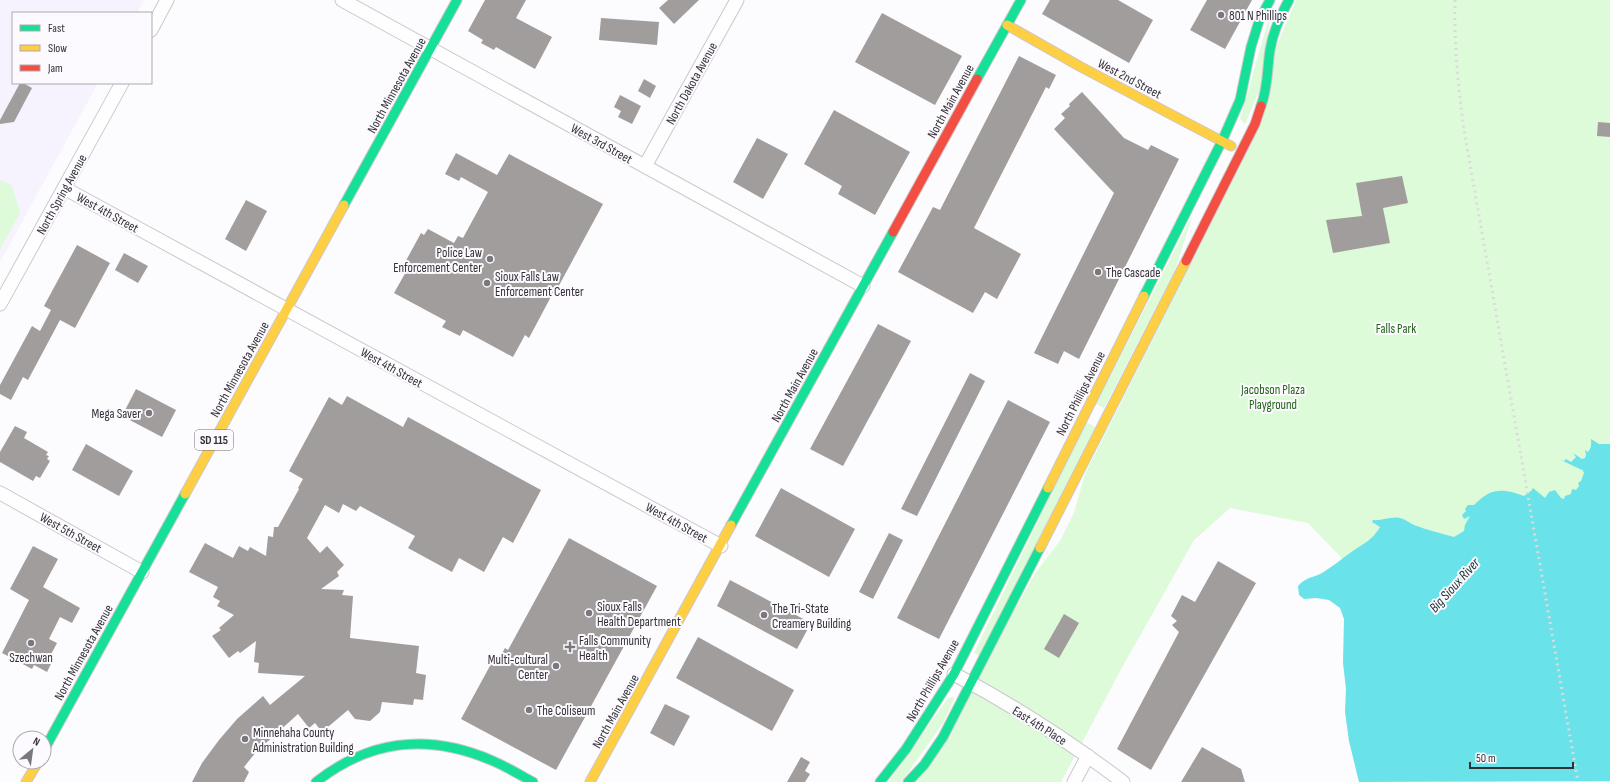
<svg xmlns="http://www.w3.org/2000/svg" width="1610" height="782" font-family="'Sofia Sans Condensed',sans-serif">
<rect width="100%" height="100%" fill="#fcfbfd"/>
<path fill="#f7f3fe" d="M0,0H144L137,13H13V83H98L0,262Z"/>
<g fill="#ddfad9">
<path d="M1296,0H1610V782H1438L1358,575L1308,523L1230,508L1194,540L1120,671L1061,782H917L1036,572L1060,541L1074,513L1085,474L1251,144L1277,45Z"/>
<path d="M1271,11L1260,89L1245,124L1240,119Z"/>
<path d="M1,180L12,186L20,213L0,249V182Z"/>
<path d="M1193,214L1175,270L1104,408L1096,404Z"/>
<path d="M1086,422L1095,427L979,656L974,653Z"/>
<path d="M953,697L954,699L943,723L901,782H888L948,698Z"/>
</g>
<path fill="#6ae2e9" d="M1591,439L1599,444H1610V781L1359,782L1349,741L1345,712L1346,689L1343,663L1344,619L1340,608L1329,600L1316,598L1304,599L1299,595L1298,586C1306,577 1312,578 1322,573C1332,567 1340,560 1350,553C1362,544 1371,542 1380,527L1372,522L1373,520C1382,521 1391,516 1400,518C1405,519 1410,523 1414,525C1427,530 1441,533 1454,537L1464,531L1465,525L1470,516L1464,519L1462,515L1466,511L1465,509L1468,505H1474C1491,488 1501,488 1524,496L1531,491L1533,488L1545,498L1549,492L1555,490L1561,498L1564,499L1565,496L1571,494L1572,489L1576,490L1579,486L1578,483L1581,481L1584,473L1582,469V470L1559,459L1564,461L1566,459L1571,462L1576,457L1573,453L1582,459L1585,458L1586,455L1585,450L1588,452C1592,447 1591,444 1591,439Z"/>
<g fill="#a19d9d">
<path d="M485,0H526L516,18L552,37L535,69L496,47L494,50L481,43L483,40L468,31Z"/>
<path d="M668,0H699L674,24L659,8Z"/>
<path d="M1050,0H1118L1153,20L1129,63L1042,14Z"/>
<path d="M1207,0H1252L1225,49L1190,30Z"/>
<path d="M882,13L962,56L935,105L855,62Z"/>
<path d="M601,18L659,22L657,45L599,40Z"/>
<path d="M1019,56L1056,75L1049,89L1046,87L974,228L1021,254L997,299L985,292L973,313L898,272L933,207L940,210Z"/>
<path d="M644,79L656,86L650,98L638,91Z"/>
<path d="M20,83H23L32,88L14,122L0,124V120Z"/>
<path d="M1082,92L1124,138L1148,150L1151,145L1179,159L1079,359L1064,351L1058,364L1034,353L1114,193L1054,129L1065,118L1061,114L1070,106L1069,104Z"/>
<path d="M620,95L641,106L632,124L618,117L621,111L614,107Z"/>
<path d="M834,110L910,152L875,215L838,194L842,186L804,164Z"/>
<path d="M1598,122L1610,123V137L1597,136Z"/>
<path d="M757,138L788,154L763,199L733,182Z"/>
<path d="M456,153L497,175L509,154L603,204L556,291H554L529,338L525,335L513,357L463,330L460,336L442,327L446,321L394,293L407,270L402,268L421,233L424,235L428,229L454,243L458,236L463,238L488,192L461,177L459,181L445,174Z"/>
<path d="M1402,176L1408,203L1383,208L1390,243L1333,253L1326,220L1362,216L1356,183Z"/>
<path d="M246,200L267,211L246,251L225,239Z"/>
<path d="M77,245L110,263L75,328L60,320L28,380L23,377L11,400L0,394V385L32,326L40,331L51,310L44,306Z"/>
<path d="M124,253L148,266L138,283L115,270Z"/>
<path d="M878,324L911,341L843,466L810,449Z"/>
<path d="M970,373L985,381L917,516L901,509Z"/>
<path d="M136,389L176,410L162,437L122,416Z"/>
<path d="M347,396L403,427L408,417L541,490L513,543L503,537L484,572L459,558L452,572L408,548L415,536L360,506L356,511L343,504L339,513L325,505L307,538L320,553L327,546L344,565L337,572L339,576L321,589L344,590L342,595L353,596L350,638L419,646L416,673L426,675L423,700L414,699L413,705L382,702L380,712L370,721L355,719L348,710L322,732L315,723L309,728L298,714L256,752L244,767L249,772L244,782H192L202,763L219,740L237,719L263,696L270,705L305,676L258,673L259,663L254,662L256,641L240,653L238,651L229,658L212,636L221,630L219,628L234,615L217,606L220,601L213,597L218,587L189,572L205,543L233,558L239,546L248,551L250,547L266,556L268,536L273,537L274,527H278L299,489L298,488L303,479L289,471L329,397L342,405Z"/>
<path d="M1008,400L1050,422L939,639L897,618Z"/>
<path d="M15,426L27,432L24,438L48,452L46,455L49,456L47,459L50,461L40,478L36,476L33,481L0,462V452Z"/>
<path d="M86,444L133,471L119,496L72,470Z"/>
<path d="M781,488L855,529L829,577L755,536Z"/>
<path d="M889,533L903,540L873,599L859,592Z"/>
<path d="M569,538L657,586L556,770L461,719L491,664L495,666L505,648L508,650Z"/>
<path d="M33,546L58,559L43,587L80,608L72,623L60,617L49,639L57,643L49,658L53,660L47,672L34,665L32,669L2,653L29,600L10,589Z"/>
<path d="M1218,561L1256,583L1151,770L1117,749L1179,632L1172,625L1177,621L1171,616L1182,595L1195,602Z"/>
<path d="M730,580L811,623L797,649L717,606Z"/>
<path d="M1064,614L1079,623L1059,658L1044,649Z"/>
<path d="M698,637L794,690L772,731L676,678Z"/>
<path d="M665,704L690,716L674,746L650,733Z"/>
<path d="M1202,747L1241,769L1245,782H1181Z"/>
<path d="M801,757L810,762L805,771L810,774L805,782H787Z"/>
</g>
<g fill="none" stroke-linecap="round" stroke-linejoin="round">
<defs>
<g id="street">
<path d="M342,0L863,286"/>
<path d="M151,30L167,0"/>
<path d="M645,166L737,0"/>
<path d="M64,188L721,546"/>
<path d="M0,304L122,83"/>
<path d="M0,493L142,572"/>
<path d="M954,674C1013,705 1070,742 1123,782"/>
<path d="M1074,782L1088,756"/>
</g>
<g id="fast">
<path d="M977,79L1021,0"/>
<path d="M1261,106C1268,88 1267,69 1270,50C1273,32 1280,16 1289,0"/>
<path d="M344,205L457,0"/>
<path d="M1144,296L1222,141L1240,100L1251,47L1259,21L1270,0"/>
<path d="M731,525L893,232"/>
<path d="M44,750L185,494"/>
<path d="M316,782C371,739 429,733 493,761C507,767 520,775 533,782"/>
<path d="M880,782L906,749L954,674L1048,488"/>
<path d="M908,782L924,765L943,737L1040,548"/>
</g>
<g id="slow">
<path d="M1007,25L1081,67L1231,146"/>
<path d="M1048,488L1144,296"/>
<path d="M185,494L344,205"/>
<path d="M1040,548L1186,261"/>
<path d="M26,782L38,762"/>
<path d="M590,782L731,525"/>
</g>
<g id="jam">
<path d="M893,232L977,79"/>
<path d="M1186,261L1255,124L1261,106"/>
</g>
</defs>
<use href="#street" stroke="#cac8cd" stroke-width="15"/>
<use href="#fast" stroke="#cac8cd" stroke-width="11"/>
<use href="#slow" stroke="#cac8cd" stroke-width="11"/>
<use href="#jam" stroke="#cac8cd" stroke-width="11"/>
<use href="#street" stroke="#fffeff" stroke-width="13"/>
<use href="#fast" stroke="#16e098" stroke-width="9"/>
<use href="#slow" stroke="#ffcf43" stroke-width="9"/>
<use href="#jam" stroke="#f24e42" stroke-width="9"/>
<path stroke="#dbdbdb" stroke-width="3" stroke-dasharray="2 4" stroke-linecap="butt" d="M1455,0C1454,44 1458,86 1464,130L1578,782"/>
</g>
<g fill="#7a777d" stroke="#fcfafe" stroke-width="1.5">
<circle cx="1221" cy="15" r="4"/>
<circle cx="490" cy="259" r="4"/>
<circle cx="1098" cy="272" r="4"/>
<circle cx="487" cy="283" r="4"/>
<circle cx="149" cy="413" r="4"/>
<circle cx="589" cy="613" r="4"/>
<circle cx="764" cy="615" r="4"/>
<circle cx="31" cy="643" r="4"/>
<path d="M568 641h4v4h4v4h-4v4h-4v-4h-4v-4h4z"/>
<circle cx="556" cy="666" r="4"/>
<circle cx="529" cy="710" r="4"/>
<circle cx="245" cy="739" r="4"/>
</g>
<g text-anchor="middle" stroke-width="4" stroke-linejoin="round" paint-order="stroke">
<rect fill="#fcfafe" stroke="#706d73" stroke-width="1" x="195" y="430" width="38" height="20" rx="3"/>
<g font-size="12" font-weight="bold" fill="#343038">
<text x="214" y="444">SD 115</text>
</g>
<g font-size="13" fill="#343038" stroke="#fcfafe" text-anchor="start">
<text x="1229" y="20">801 N Phillips</text>
<text x="482" y="257" text-anchor="end">Police Law<tspan x="482" dy="15">Enforcement Center</tspan></text>
<text x="1106" y="277">The Cascade</text>
<text x="495" y="281">Sioux Falls Law<tspan x="495" dy="15">Enforcement Center</tspan></text>
<text x="141" y="418" text-anchor="end">Mega Saver</text>
<text x="597" y="611">Sioux Falls<tspan x="597" dy="15">Health Department</tspan></text>
<text x="772" y="613">The Tri-State<tspan x="772" dy="15">Creamery Building</tspan></text>
<text x="579" y="645">Falls Community<tspan x="579" dy="15">Health</tspan></text>
<text x="31" y="662" text-anchor="middle">Szechwan</text>
<text x="548" y="664" text-anchor="end">Multi-cultural<tspan x="548" dy="15">Center</tspan></text>
<text x="537" y="715">The Coliseum</text>
<text x="253" y="737">Minnehaha County<tspan x="253" dy="15">Administration Building</tspan></text>
</g>
<g font-size="13" fill="#343038" stroke="#fcfafe">
<text transform="translate(1130 78) rotate(28)" y="5">West 2nd Street</text>
<text transform="translate(691 83) rotate(-61)" y="5">North Dakota Avenue</text>
<text transform="translate(396 85) rotate(-61)" y="5">North Minnesota Avenue</text>
<text transform="translate(950 101) rotate(-61)" y="5">North Main Avenue</text>
<text transform="translate(602 143) rotate(29)" y="5">West 3rd Street</text>
<text transform="translate(61 194) rotate(-61)" y="5">North Spring Avenue</text>
<text transform="translate(108 212) rotate(29)" y="5">West 4th Street</text>
<text transform="translate(392 367) rotate(29)" y="5">West 4th Street</text>
<text transform="translate(239 369) rotate(-61)" y="5">North Minnesota Avenue</text>
<text transform="translate(794 385) rotate(-61)" y="5">North Main Avenue</text>
<text transform="translate(1080 393) rotate(-63)" y="5">North Phillips Avenue</text>
<text transform="translate(677 522) rotate(29)" y="5">West 4th Street</text>
<text transform="translate(71 532) rotate(29)" y="5">West 5th Street</text>
<text transform="translate(83 652) rotate(-61)" y="5">North Minnesota Avenue</text>
<text transform="translate(932 680) rotate(-60)" y="5">North Phillips Avenue</text>
<text transform="translate(615 711) rotate(-61)" y="5">North Main Avenue</text>
<text transform="translate(1040 725) rotate(32)" y="5">East 4th Place</text>
</g>
<g font-size="13" fill="#206316" stroke="#fcfafe">
<text x="1396" y="333">Falls Park</text>
<text x="1273" y="394">Jacobson Plaza<tspan x="1273" dy="15">Playground</tspan></text>
</g>
<g font-size="14" font-style="italic" fill="#152f30" stroke="#fcfafe">
<text transform="translate(1454 585) rotate(-48)" y="5">Big Sioux River</text>
</g>
</g>
<rect x="12" y="12" width="140" height="72" fill="#fcfafe" stroke="#aca9af"/>
<rect x="20" y="25" width="20" height="6" fill="#16e098" stroke="#aca9af"/>
<text x="48" y="32" font-size="12" fill="#343038">Fast</text>
<rect x="20" y="45" width="20" height="6" fill="#ffcf43" stroke="#aca9af"/>
<text x="48" y="52" font-size="12" fill="#343038">Slow</text>
<rect x="20" y="65" width="20" height="6" fill="#f24e42" stroke="#aca9af"/>
<text x="48" y="72" font-size="12" fill="#343038">Jam</text>
<g transform="translate(32 750) rotate(29)"><circle r="19" fill="#fcfafe" stroke="#aca9af"/>
<path d="M0-3L7 15L0 10L-7 15Z" fill="#7a777d"/>
<text y="-6" font-size="11" font-weight="bold" text-anchor="middle" fill="#343038">N</text>
</g>
<path d="M1470 762v6h103v-6" fill="none" stroke="#343038" stroke-width="2"/>
<text x="1476" y="762" font-size="12" fill="#343038" stroke="#fcfafe" stroke-width="3" paint-order="stroke">50 m</text>
</svg>
